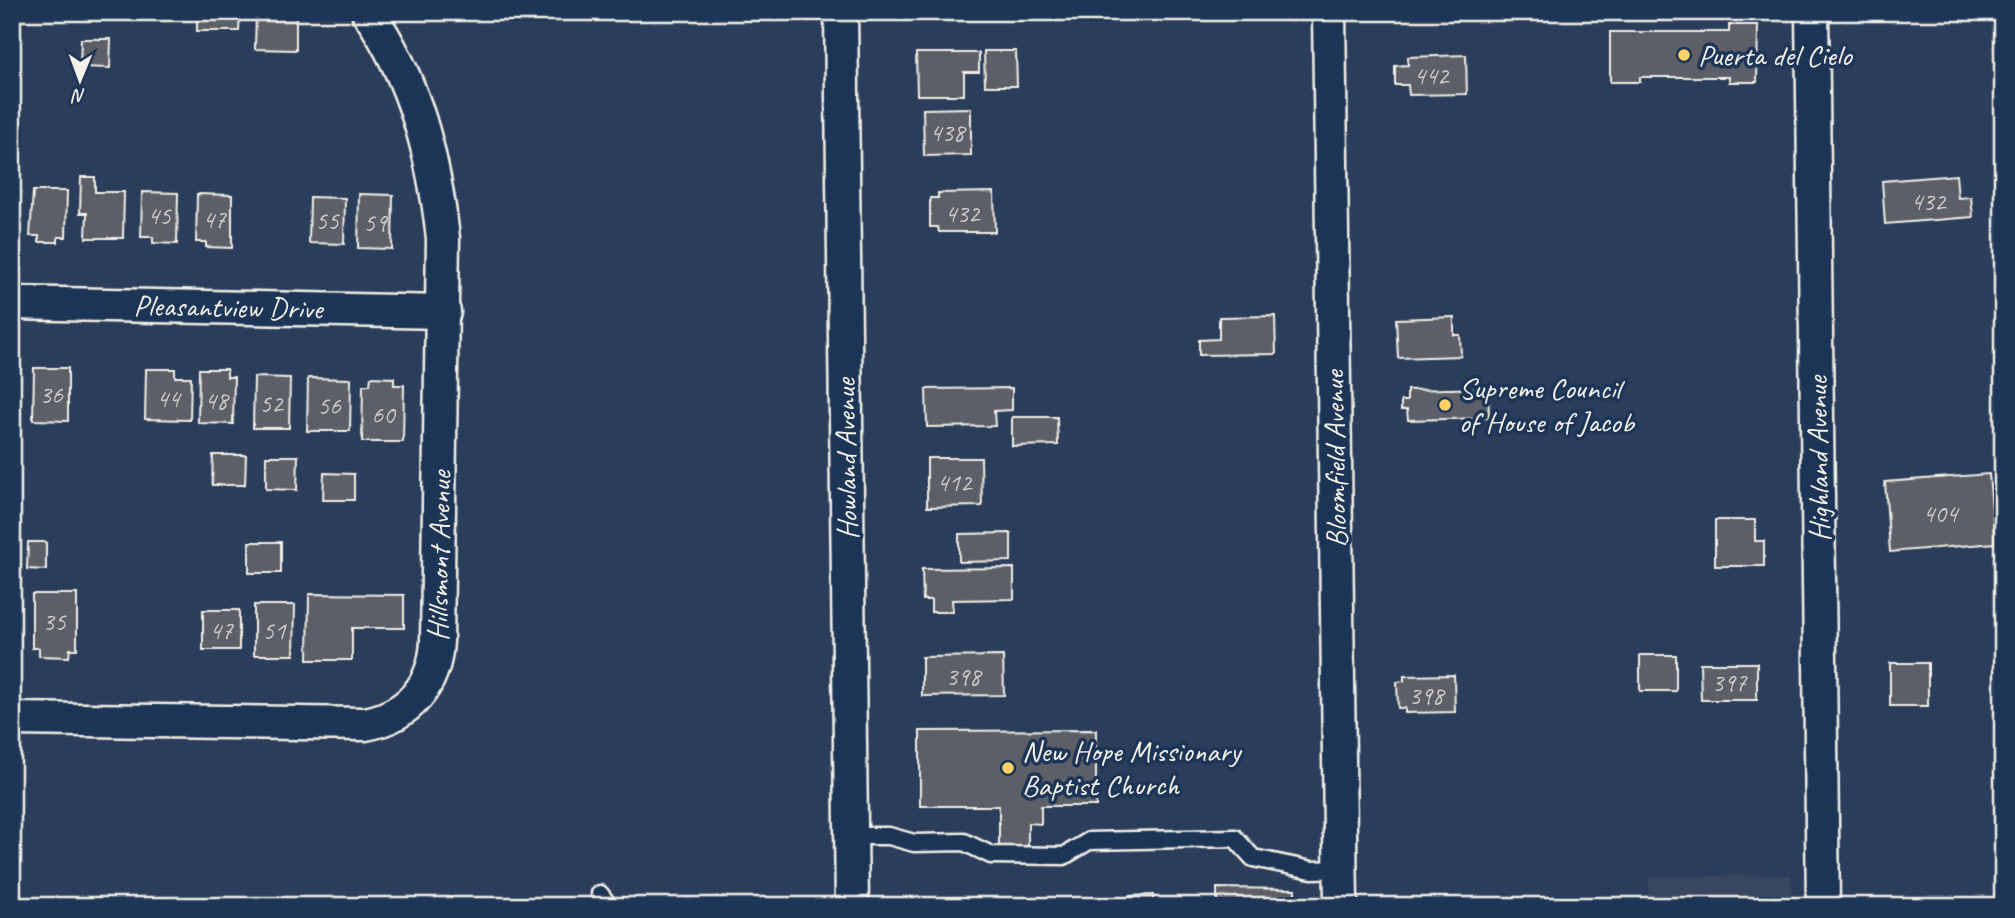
<svg xmlns="http://www.w3.org/2000/svg" width="2015" height="918" font-family="Caveat,sans-serif">
<rect width="100%" height="100%" fill="#2a3d5a"/>
<filter id="ink" filterUnits="userSpaceOnUse"><feTurbulence type="fractalNoise" baseFrequency=".0143" numOctaves="2"/><feDisplacementMap in="SourceGraphic" scale="14" xChannelSelector="R" yChannelSelector="G"/><feConvolveMatrix kernelMatrix="1 2 1 2 8 2 1 2 1" color-interpolation-filters="sRGB"/></filter>
<g filter="url(#ink)">
<path fill="#39475e" d="M1791,875V906H1649V877Z"/>
<g fill="#5d5e67" stroke="#f4f1e8" stroke-width="2">
<path d="M197,12H240L239,31H197Z"/>
<path d="M256,12H296V50L255,49Z"/>
<path d="M1729,25H1758L1757,82H1729V77H1640V82H1610V32H1729Z"/>
<path d="M81,39H111L110,68L80,67Z"/>
<path d="M984,51H1016L1017,86H985Z"/>
<path d="M916,53H979V72H964V95H917Z"/>
<path d="M1466,55L1467,94L1409,95L1408,85H1395V66L1408,65V57Z"/>
<path d="M971,108V155L924,156L923,109Z"/>
<path d="M2003,168V203L1999,204L1996,169Z"/>
<path d="M1956,175L1958,198L1971,197L1973,217L1885,224L1882,181Z"/>
<path d="M81,177H95V192H124L123,238H86L87,213H80Z"/>
<path d="M33,191H67L66,237H58V242H39V236H30Z"/>
<path d="M142,192L178,193L177,244L153,243V237H141Z"/>
<path d="M994,192L995,232H939L938,227H930V198H938V193Z"/>
<path d="M197,194L232,195V248L206,247V242H196Z"/>
<path d="M359,194L393,195L392,249L358,248Z"/>
<path d="M310,197L345,198L344,244L309,243Z"/>
<path d="M1275,316L1276,354L1199,355V340L1219,339V317Z"/>
<path d="M1454,317V335H1460L1461,356L1398,358L1396,319Z"/>
<path d="M34,368H68V421L33,420Z"/>
<path d="M146,369H175V377H191L190,420L145,419Z"/>
<path d="M199,369H227V377H234L233,424L198,423Z"/>
<path d="M254,377L290,378L289,428H253Z"/>
<path d="M371,377L394,378V385H404L403,442H362L363,385H370Z"/>
<path d="M308,378L351,379L350,431H307Z"/>
<path d="M1012,388V410L994,411L995,426L927,427L926,389Z"/>
<path d="M1488,388L1489,418L1408,420L1407,410H1401V401H1407V390Z"/>
<path d="M1012,417H1057L1058,445L1012,446Z"/>
<path d="M12,421H16L15,452H12Z"/>
<path d="M213,455H246L245,485H212Z"/>
<path d="M266,456H298L297,490L266,489Z"/>
<path d="M927,458H981L982,506L927,507Z"/>
<rect x="12" y="470" width="2" height="34"/>
<path d="M324,473L354,474V500H323Z"/>
<path d="M1989,474L1995,543L1890,552L1885,482Z"/>
<path d="M1715,520H1755V541H1764V566H1715Z"/>
<path d="M1011,533V561L959,562V534Z"/>
<path d="M28,542H46V570L27,569Z"/>
<rect x="249" y="542" width="32" height="31"/>
<path d="M1014,568V599L952,600L953,612H931V600H923L922,569Z"/>
<path d="M32,594H77V649H70L69,657L39,656V648H32Z"/>
<path d="M309,594L404,595V628H352V660H308Z"/>
<rect x="12" y="601" width="5" height="50"/>
<path d="M254,605H295L294,655H254Z"/>
<rect x="203" y="610" width="36" height="40"/>
<rect x="1640" y="655" width="36" height="36"/>
<path d="M1003,656L1004,695L922,696V657Z"/>
<path d="M1700,663H1757V700H1701Z"/>
<rect x="1890" y="663" width="38" height="43"/>
<path d="M1454,675L1455,712L1405,713V708H1398L1397,682L1404,681V676Z"/>
<path d="M1096,730V806H1041V824L1028,823V846H999V806H920V731Z"/>
<path d="M1217,888L1295,889V906H1217Z"/>
<path d="M1153,895V906H1130L1129,896Z"/>
</g>
<g fill="none" stroke-linecap="round" stroke-linejoin="round">
<defs>
<g id="service">
<path d="M851,836H889L914,843L964,842L991,855L1064,856L1089,841L1235,838L1253,858L1312,870L1340,869"/>
<path d="M600,894L609,906"/>
</g>
<g id="minor">
<path d="M841,12L852,906"/>
<path d="M1329,12L1341,906"/>
<path d="M1812,12L1823,906"/>
<path d="M12,303L444,312"/>
<path d="M12,719L365,724C409,716 435,685 437,641L443,238C434,158 415,80 368,12"/>
</g>
</defs>
<use href="#service" stroke="#f4f1e8" stroke-width="21"/>
<use href="#minor" stroke="#f4f1e8" stroke-width="37"/>
<use href="#service" stroke="#1d3557" stroke-width="16"/>
<use href="#minor" stroke="#1d3557" stroke-width="32"/>
</g>
</g>
<g fill="#ffd166" stroke="#1d3557" stroke-width="2.5">
<circle cx="1684" cy="55" r="7"/>
<circle cx="1445" cy="405" r="7"/>
<circle cx="1008" cy="768" r="7"/>
</g>
<g text-anchor="middle" stroke-width="7" stroke-linejoin="round" paint-order="stroke">
<g font-size="26" fill="#ceccc8">
<text x="1431" y="84">442</text>
<text x="947" y="141">438</text>
<text x="1928" y="210">432</text>
<text x="962" y="222">432</text>
<text x="159" y="224">45</text>
<text x="214" y="228">47</text>
<text x="327" y="229">55</text>
<text x="375" y="231">59</text>
<text x="51" y="403">36</text>
<text x="168" y="407">44</text>
<text x="216" y="409">48</text>
<text x="271" y="412">52</text>
<text x="329" y="414">56</text>
<text x="383" y="423">60</text>
<text x="954" y="491">412</text>
<text x="1940" y="522">404</text>
<text x="54" y="630">35</text>
<text x="221" y="639">47</text>
<text x="274" y="639">51</text>
<text x="963" y="685">398</text>
<text x="1729" y="691">397</text>
<text x="1426" y="704">398</text>
</g>
<g font-size="30" fill="#f4f1e8" stroke="#1d3557" text-anchor="start">
<text x="1698" y="65">Puerta del Cielo</text>
<text x="1459" y="398">Supreme Council<tspan x="1459" dy="34">of House of Jacob</tspan></text>
<text x="1022" y="761">New Hope Missionary<tspan x="1022" dy="34">Baptist Church</tspan></text>
</g>
<g font-size="30" fill="#f4f1e8" stroke="#1d3557">
<text transform="translate(228 307) rotate(1)" y="10">Pleasantview Drive</text>
<text transform="translate(846 459) rotate(-91)" y="10">Howland Avenue</text>
<text transform="translate(1335 459) rotate(-91)" y="10">Bloomfield Avenue</text>
<text transform="translate(1818 459) rotate(-91)" y="10">Highland Avenue</text>
<text transform="translate(439 556) rotate(-89)" y="10">Hillsmont Avenue</text>
</g>
</g>
<rect width="2015" height="918" fill="none" stroke="#1d3557" stroke-width="42"/>
<rect x="21" y="21" width="1973" height="876" fill="none" stroke="#f4f1e8" stroke-width="2.5" filter="url(#ink)"/>
<g transform="translate(80 80) rotate(181)" stroke="#1d3557" stroke-width="5" paint-order="stroke">
<path d="M0-5L12 26L0 18L-12 26Z" fill="#f4f1e8"/>
<text y="-10" font-size="19" font-weight="bold" text-anchor="middle" fill="#f4f1e8">N</text>
</g>
</svg>
